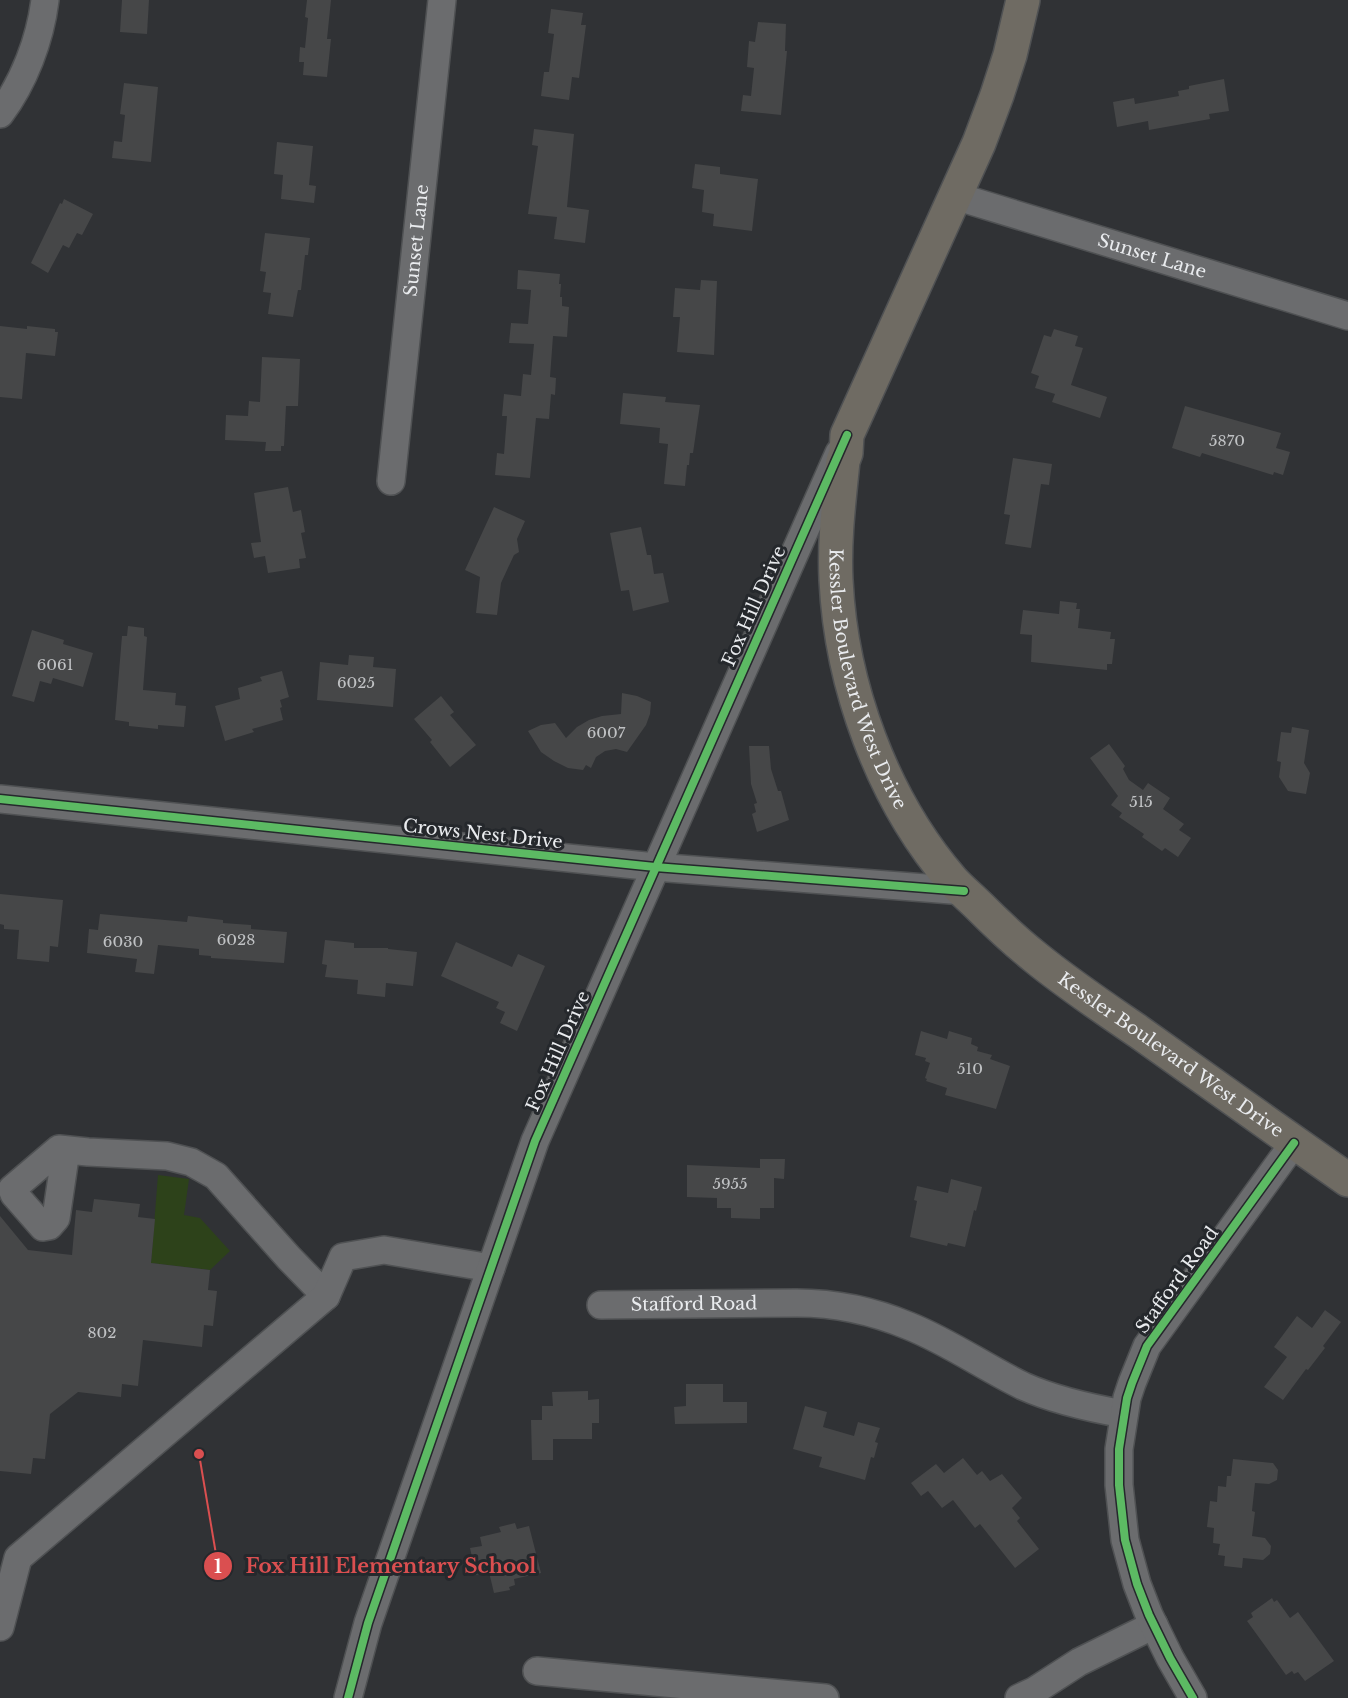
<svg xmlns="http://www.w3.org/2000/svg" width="1348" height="1698" font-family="'Libre Baskerville',serif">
<rect width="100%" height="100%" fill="#303235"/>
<path fill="#2d421a" d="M158,1175L189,1179L184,1215L200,1218L230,1251L210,1270L151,1263Z"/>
<g fill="#464748">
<path d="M122,0H149L147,34L120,32Z"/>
<path d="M307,0H331L327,39H331L327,77L303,75L304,62H299L300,47L305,48L308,18L305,17Z"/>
<path d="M551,9L583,13L581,25H586L579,78L572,77L569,100L541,96L544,72H549L554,34L548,33Z"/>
<path d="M758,22L786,24L785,51H787L781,115L741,111L743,95L751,96L754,68L747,67L749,41L755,42Z"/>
<path d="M1224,79L1229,111L1209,114L1210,119L1149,130L1148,121L1117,127L1113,102L1134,98L1135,104L1179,96L1178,91L1189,89V86Z"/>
<path d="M124,83L158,87L151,162L112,158L114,141L122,142L125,115L120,114Z"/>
<path d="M534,129L574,134L567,207L589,210L585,243L554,239L557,217L528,214L538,146L532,145Z"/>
<path d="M277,142L313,146L309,185L316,186L314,203L281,199L283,175L274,174Z"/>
<path d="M695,164L720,167V174L758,179L752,231L713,226L714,214L702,212L704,190L692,188Z"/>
<path d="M64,199L93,214L82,235L77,233L69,248L63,245L48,273L31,263L60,203L62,204Z"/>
<path d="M265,233L310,238L308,255H305L301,290H298L293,317L268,314L271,293L263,292L266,272L260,271Z"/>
<path d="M518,270L560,274L559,284H561L560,297H562V306L569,307L567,337L553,336L550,377L556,378L555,395L551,394L549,419L536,418L530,478L495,475L497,453L504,454L507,416H502L504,394L521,396L523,374L531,375L534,344L509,343L511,323L528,324L531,290L517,289Z"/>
<path d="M701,280L717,281L714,355L677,352L680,317H673L675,288L700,290Z"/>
<path d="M0,326L27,329V326L55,329V332H58L55,356L26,353L22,399L0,397Z"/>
<path d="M1054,329L1078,336L1075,346L1083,348L1071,385L1107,397L1100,418L1052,402L1055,394L1035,388L1039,376L1031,373L1044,335L1051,337Z"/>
<path d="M262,357L300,359L298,406H286L284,446H281V451H265L266,442L225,440L226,415L248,416L249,401L260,402Z"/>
<path d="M623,393L666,397L665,402L700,405L693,453H690L689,465H687L685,486L664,484L668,444L659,443L660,428L620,424Z"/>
<path d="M1185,406L1281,433L1276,448L1290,452L1283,475L1274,472L1273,475L1202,453L1200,457L1172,448Z"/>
<path d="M1013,458L1052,464L1049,485L1041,484L1031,548L1005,544L1010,515L1004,514Z"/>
<path d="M288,487L293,512L301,510L305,532L301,533L306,558L299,559L300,568L268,573L265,556L254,558L251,543L261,542L254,493Z"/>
<path d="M494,507L525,521L517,539L519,552L514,555L501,583L497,615L476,613L480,577L465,570Z"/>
<path d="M641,527L647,555H651L654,574L663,573L669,602L633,611L629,590L621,591L610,533Z"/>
<path d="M1060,601L1077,603L1076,609H1080L1078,628L1111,632L1110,639H1115L1112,664H1107V670L1031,662L1032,635L1020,634L1023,610L1059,614Z"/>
<path d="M128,626L144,628V636L147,637L143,690L176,693L175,705L186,706L184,727L158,725V729L129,726V722L115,720L122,636H127Z"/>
<path d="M32,630L64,640L63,644L93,653L83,687L53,678L51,684L40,681L34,702L12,696Z"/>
<path d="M349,655L374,657L373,667L396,669L393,707L317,700L320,662L348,665Z"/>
<path d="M282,671L289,697L280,700L282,707L280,708L283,720L252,729L254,732L225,741L215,706L240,699L238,688L262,681L260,677Z"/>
<path d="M622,693L637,696L651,702L650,714L646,725L627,752L616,749L605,751L596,757L591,768L586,765L583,770L568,768L554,761L541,752L528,731L541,725L555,723L566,738L577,727L589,720L602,716L621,714Z"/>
<path d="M441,696L454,712L450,715L476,745L450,767L430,742L432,740L414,719Z"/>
<path d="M1292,727L1309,730L1304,763L1310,773L1306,794L1288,791L1279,777L1281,762L1277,761L1281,732L1291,733Z"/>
<path d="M1109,744L1125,766L1123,769L1129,780L1143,790L1148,783L1170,798L1163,809L1184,824L1179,830L1191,838L1178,857L1165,848L1162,851L1142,837L1144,834L1119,817L1122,813L1111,805L1118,796L1090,758Z"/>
<path d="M749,746H769L771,769L778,791H781L789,820L757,832L752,814L756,812L754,804L757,803L751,784Z"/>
<path d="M0,894L63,900L58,947L50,946L49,962L17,959L19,930L4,929V925L0,924Z"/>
<path d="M100,914L187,922L188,916L223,920V923L251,925V929L287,932L284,963L211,958V956L199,955V949L158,945L154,974L135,972L137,959L87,953L89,929L98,930Z"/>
<path d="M325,940L354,943V948H388V949L417,952L413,986L386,983L385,997L357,994L358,980L325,977L327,965L322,964Z"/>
<path d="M456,942L512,967L518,954L545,966L517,1031L500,1023L505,1012L496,1008L499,1002L441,976Z"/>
<path d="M921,1031L947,1039L949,1031L972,1038L971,1044L978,1047L977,1051L992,1055L990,1059L1010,1066L996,1109L945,1095L947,1088L926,1081L927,1079L925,1078L930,1063L925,1061L926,1058L915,1055Z"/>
<path d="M760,1159H785L784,1179L774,1178V1208H760V1219L731,1218V1208H717V1198L687,1197V1165L760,1168Z"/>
<path d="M951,1179L982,1187L976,1211L974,1210L965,1247L948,1243L947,1246L910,1237L917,1201L914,1200L917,1186L948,1193Z"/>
<path d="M94,1199L140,1204L138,1217L155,1219L151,1263L210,1270L208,1290L217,1291L213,1326L204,1325L202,1347L143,1340L138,1386L122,1384L121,1397L78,1392L50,1414L45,1459L33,1458L31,1474L0,1471V1216L28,1250L72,1255L76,1210L92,1212Z"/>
<path d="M1325,1310L1341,1322L1323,1346L1325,1348L1308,1370L1306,1369L1283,1400L1264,1387L1287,1357L1274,1347L1297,1316L1312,1328Z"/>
<path d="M686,1384H723V1402H747V1423L675,1424L674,1407L686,1406Z"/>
<path d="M588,1391V1400L599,1399V1423H592V1439H553V1460H532L531,1420H542V1406H553L552,1392Z"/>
<path d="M805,1406L827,1412L823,1427L854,1436L858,1422L880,1428L875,1442L878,1443L874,1458L871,1457L865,1480L819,1467L822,1457L793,1449Z"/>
<path d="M963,1458L977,1475L982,1471L990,1481L1002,1474L1022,1498L1012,1508L1020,1518L1017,1521L1039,1549L1015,1568L980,1524L975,1528L953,1500L942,1508L928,1491L921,1496L911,1483L936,1464L944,1473Z"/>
<path d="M1233,1459L1273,1463L1278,1470L1277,1480L1269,1484L1255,1483L1252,1511L1255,1512L1252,1536L1265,1538L1271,1546L1270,1554L1263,1560L1243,1558L1242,1568L1224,1566L1225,1556L1218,1555L1220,1544L1213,1543L1214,1528L1207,1527L1210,1501L1217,1502L1218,1486L1226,1487L1227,1476H1231Z"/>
<path d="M515,1523L517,1529L529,1526L541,1573L514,1579L515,1585L509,1587L510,1590L494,1593L489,1572L476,1575L470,1548L482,1546L480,1537L501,1532L499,1527Z"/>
<path d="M1272,1598L1274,1602L1277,1600L1290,1618L1298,1612L1334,1661L1305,1681L1298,1672L1294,1674L1292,1671L1286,1675L1247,1621L1253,1617L1251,1613Z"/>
</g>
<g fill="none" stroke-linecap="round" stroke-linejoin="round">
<defs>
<g id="minor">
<path d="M0,114C24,82 40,40 45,0"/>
<path id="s1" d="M955,196L1348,316"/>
<path id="s2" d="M391,481L442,0"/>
<path d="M0,799L655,867L964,891"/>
<path d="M66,1150L56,1218L49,1226L43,1227L14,1194L12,1189L59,1149L88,1152L167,1156L191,1162L216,1176L289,1258L326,1296"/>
<path id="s3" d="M601,1305L797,1303C836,1303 873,1311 909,1326C949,1342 984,1367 1023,1386C1054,1400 1090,1408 1124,1414"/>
<path d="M0,1627L18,1558L326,1296L343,1257L384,1250L491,1268"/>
<path d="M537,1671L825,1698"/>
<path d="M348,1698L368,1623L535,1141L839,453"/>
<path d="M1019,1698L1034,1691L1079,1662L1154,1625"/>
<path d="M1193,1698L1170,1658L1149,1615L1137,1584L1125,1540L1119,1485V1449L1127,1398L1132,1383L1147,1346L1294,1143"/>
</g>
<g id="major">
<path id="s4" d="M1023,0L1010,55L997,95L979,143L847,435L846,453L843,461C839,501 834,540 836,580C841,685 882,799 952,880C960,889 970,897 979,906C997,924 1015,941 1035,957C1068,984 1104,1008 1139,1032C1209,1082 1278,1131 1348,1180"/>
</g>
</defs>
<use href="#minor" stroke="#4f5153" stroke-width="30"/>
<use href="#major" stroke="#4f5153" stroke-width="36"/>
<use href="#minor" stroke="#6b6c6e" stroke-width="27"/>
<use href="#major" stroke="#6f6b63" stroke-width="33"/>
<defs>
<g id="cycleway">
<path d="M0,799L655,867L964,891"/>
<path d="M348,1698L368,1623L535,1141L847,435"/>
<path d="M1193,1698L1170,1658L1149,1615L1137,1584L1125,1540L1119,1485V1449L1127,1398L1132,1383L1147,1346L1294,1143"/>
</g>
</defs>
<use href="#cycleway" stroke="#25282c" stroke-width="11"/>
<use href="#cycleway" stroke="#5cba63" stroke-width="8"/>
</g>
<g text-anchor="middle" stroke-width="6" stroke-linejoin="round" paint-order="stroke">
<g font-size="15" fill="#c0c2c4">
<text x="1227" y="446">5870</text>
<text x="55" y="670">6061</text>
<text x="356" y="688">6025</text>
<text x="606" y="738">6007</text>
<text x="1141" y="807">515</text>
<text x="236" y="945">6028</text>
<text x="123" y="947">6030</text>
<text x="970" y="1074">510</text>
<text x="730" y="1189">5955</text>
<text x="102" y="1338">802</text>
</g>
<g font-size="18" fill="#e9ebee" stroke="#25282c">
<text dy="6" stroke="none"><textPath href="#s2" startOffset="242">Sunset Lane</textPath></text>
<text dy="6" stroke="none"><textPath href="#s1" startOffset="206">Sunset Lane</textPath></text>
<text transform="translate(754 606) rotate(-66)" y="6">Fox Hill Drive</text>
<text dy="6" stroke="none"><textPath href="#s4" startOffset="720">Kessler Boulevard West Drive</textPath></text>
<text transform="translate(483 834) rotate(6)" y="6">Crows Nest Drive</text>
<text transform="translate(558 1051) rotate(-66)" y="6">Fox Hill Drive</text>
<text dy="6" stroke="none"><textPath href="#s4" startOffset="1224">Kessler Boulevard West Drive</textPath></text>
<text transform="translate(1177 1280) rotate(-54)" y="6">Stafford Road</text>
<text dy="6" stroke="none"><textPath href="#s3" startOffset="93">Stafford Road</textPath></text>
</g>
</g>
<path fill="none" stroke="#da4f50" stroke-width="2" d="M199 1454L218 1566"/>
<g fill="#da4f50" stroke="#25282c" stroke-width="2">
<circle cx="199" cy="1454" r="6"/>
<circle cx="218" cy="1566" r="15"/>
</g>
<g font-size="18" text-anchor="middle" font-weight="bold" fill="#fff">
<text x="218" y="1573">1</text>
</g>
<g font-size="20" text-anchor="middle" font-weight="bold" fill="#da4f50" stroke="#25282c" stroke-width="6" stroke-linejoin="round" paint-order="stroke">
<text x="391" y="1573">Fox Hill Elementary School</text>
</g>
</svg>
